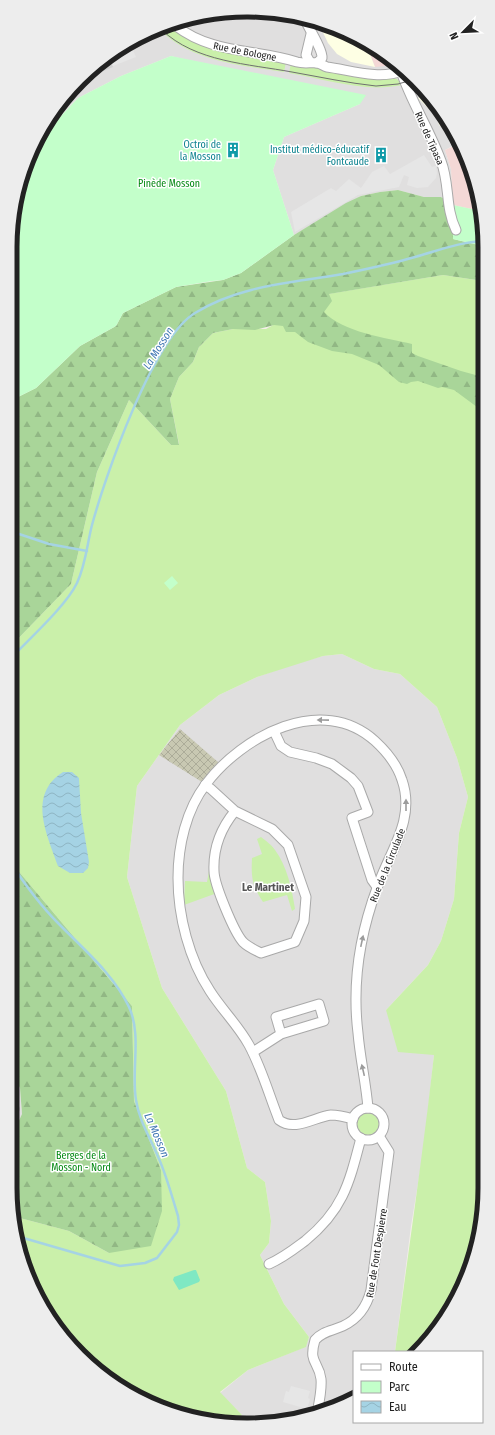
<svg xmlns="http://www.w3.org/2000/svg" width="495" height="1435" font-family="'Fira Sans Condensed',sans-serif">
<defs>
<pattern id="construction-cross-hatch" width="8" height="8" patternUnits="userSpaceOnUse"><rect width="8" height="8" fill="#c8c8b2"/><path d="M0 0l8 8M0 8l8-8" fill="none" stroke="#acac99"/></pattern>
<pattern id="forest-firs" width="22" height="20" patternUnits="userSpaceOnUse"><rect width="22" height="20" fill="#a9d599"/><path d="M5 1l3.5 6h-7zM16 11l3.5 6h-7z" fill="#91b784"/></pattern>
<pattern id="water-waves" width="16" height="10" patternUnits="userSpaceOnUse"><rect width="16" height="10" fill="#a5d3e4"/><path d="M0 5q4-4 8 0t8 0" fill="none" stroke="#8eb5c3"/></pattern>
</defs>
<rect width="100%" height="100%" fill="#f3efe8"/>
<g fill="#e0dfdf">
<path d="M216,12L309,18L366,42L426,91L460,142L445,150L451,169L453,205L441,197H424L398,190L380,192L361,196L294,235L273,170L284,137L360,104L171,56L121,76L78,98L46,131L59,103L91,75L112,67L110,61L108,60L129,42Z"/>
<path d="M342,654L374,669L400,674L437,707L457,758L468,797L459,833L454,899L441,941L428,965L386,1010L434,1055L424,1147L411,1226L395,1352H354V1396L309,1417L234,1422L242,1415L220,1393L248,1370L305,1347L309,1337L284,1304L260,1255L269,1243L271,1221L265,1182L247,1168L226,1091L162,988L127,877L137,786L180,725L219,695L257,677L297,663L323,656Z"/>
<path d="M10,1070L20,1088L22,1114L10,1140Z"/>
</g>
<g fill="#f4d8d6">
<path d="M365,41L366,42L394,65L375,67Z"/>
<path d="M461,143L481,211L453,205L451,169L445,150Z"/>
</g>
<g fill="#feffe4">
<path d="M318,22L365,41L375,67L351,62L337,54L328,43Z"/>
<path d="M428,93L457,138L439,125L437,117L418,98Z"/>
</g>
<path fill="#d0d0d0" d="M108,60L110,61L113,67L92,76Z"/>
<path fill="url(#construction-cross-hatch)" d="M180,729L219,763L202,782L159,755Z"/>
<g fill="#caf0aa">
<path d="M172,27L286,62L284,72C241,65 194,62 161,31Z"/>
<path d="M291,63L371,77H391L397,79L402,85C365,93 325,79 289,73Z"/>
<path d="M443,275L483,281L485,1188L477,1249L445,1320L412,1352H395C408,1253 423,1154 434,1055L398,1052L386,1010L428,965L441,941L454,899L459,833L468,797L457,758L437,707L400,674L374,669L342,654L323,656L257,677L219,695L180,725L137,786L127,877L162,988L226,1091L247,1168L265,1182L271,1221L269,1243L260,1255L284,1304L309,1337L306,1347L248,1370L220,1392L242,1415L234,1422L217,1423L142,1400L69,1344L28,1278L16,1217L69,1231L109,1253L161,1170L134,1101L132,1006L10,861V647L71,584L97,472L129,400L171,445L179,444L170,399L179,377L193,362L199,347L213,333L233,329H266L328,294Z"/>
<path d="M261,837C266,841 272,845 275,850C287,866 292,889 295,909L292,911L287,895L263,902C252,885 251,878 252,858L262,854L257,839Z"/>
<path d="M209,871H211L217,893L184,905L185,881L207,882Z"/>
<circle cx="368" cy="1124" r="11"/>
</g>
<g fill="url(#forest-firs)">
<path d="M398,190L424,197H441L453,205V239L483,246V281L443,275L329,294L332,301L324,312C342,332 387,338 412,344V353L418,356L461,371L483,377V406L477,407L454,390L442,387L438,388L418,381L411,382L407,384L399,382L379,365L352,354L332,351L308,342L295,332H286L283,326L274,325L255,330L233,329L213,333L199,347L193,362L179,377L170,399L179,445H171L129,400L97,472L71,584L10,647V399H14L36,388L80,346L116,326L123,313L176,287L223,280L241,273L294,235L346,203L361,196L380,192Z"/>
<path d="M10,861L132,1006L134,1101L161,1170L162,1211L151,1246L109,1253L69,1231L16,1217L10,1187V1140L22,1114L20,1088L10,1070Z"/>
</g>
<g fill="#c3ffca">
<path d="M171,56L366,95L360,104L284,137L273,170L294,235L241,273L223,280L212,281L176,287L123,313L116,326L80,346L36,388L14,399H10V248L18,186L44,134L78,98L121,76Z"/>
<path d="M453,205L481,211L483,216V246L453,239Z"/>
<path d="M172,576L178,583L170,590L164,583Z"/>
</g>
<path fill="#7fe8c3" d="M194,1270H196L200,1280L199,1282L179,1290L173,1280L174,1277Z"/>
<g fill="#e6e6e6">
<path d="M129,42L136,57L113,66L110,58Z"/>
<path d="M424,155L432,167L436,166L437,173L436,178L428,187L417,188L407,185L409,177L404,175L399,187L358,195L295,232L291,212L331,188L336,191L349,179L361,188L372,172L384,166L390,174Z"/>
<path d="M291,1386L310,1391L308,1398L310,1399L307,1409L283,1402L286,1391L289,1392Z"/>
</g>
<path fill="url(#water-waves)" d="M63,772H72L79,778L81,813L89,862L88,868L83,873H70L58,866C47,834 27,795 63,772Z"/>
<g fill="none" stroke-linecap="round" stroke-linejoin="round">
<g stroke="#a5d3e4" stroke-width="2.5">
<path d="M10,531L49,544L87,551"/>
<path d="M10,659C29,639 66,606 77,583C86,564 87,544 92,525C105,477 153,338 195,313C240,285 292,283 343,274C367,269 391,264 415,257C437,251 460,242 483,241"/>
<path d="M10,862C24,883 39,904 57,922C82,948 113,973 129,1007C142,1035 131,1070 136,1100C139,1121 151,1139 159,1159C167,1177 172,1197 178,1216L179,1225L177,1232L157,1258L145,1263L120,1266L20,1237"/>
</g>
<defs>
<g id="minor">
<path d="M304,18C308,27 323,50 322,58L317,63"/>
<path d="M176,26C212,54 256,49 297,62C304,64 312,62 318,63C321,64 324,66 327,67C350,70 379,80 402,71"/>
<path d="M310,62L306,55L311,34"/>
<path d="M401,71C411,102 430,130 441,161C450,184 445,208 456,230"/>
<path d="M274,731L281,746L290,752L316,758L332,764L351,778L358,786L368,812L352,818L372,880L377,887"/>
<path d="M205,785L211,789L235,811L272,829L288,845L306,897L304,921L295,942L261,953C255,950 248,947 243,942C234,932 214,884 214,871C213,849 221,828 235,811"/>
<path d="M253,1052L281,1034L324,1021L319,1004L276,1017L281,1034"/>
<path d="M10,1091L14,1109L10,1126"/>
<circle cx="368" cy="1124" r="16"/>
<path d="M353,1119C346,1117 339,1115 331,1115C314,1117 295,1132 279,1120C269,1095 262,1069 249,1045C238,1025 222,1010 210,991C189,959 178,916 178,878C178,846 186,810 206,784C242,736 322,693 375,741C387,752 397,764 402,780C416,820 389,852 377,888C360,934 352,984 358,1033C360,1058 366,1083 368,1108"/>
<path d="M269,1264C283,1258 293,1250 305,1241C343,1210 349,1184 361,1138"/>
<path d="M317,1413C319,1403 322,1390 321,1379C319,1361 308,1364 315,1340C323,1331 332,1331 343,1326C358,1319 367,1306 371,1290L389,1152L379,1136"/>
</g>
</defs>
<use href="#minor" stroke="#a9a9a9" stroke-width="11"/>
<use href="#minor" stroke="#fff" stroke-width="9"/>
<path stroke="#707070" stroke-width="1" d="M162,30C195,62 249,64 292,72C320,77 348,83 376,86L398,84L412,80"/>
</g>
<defs><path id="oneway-solid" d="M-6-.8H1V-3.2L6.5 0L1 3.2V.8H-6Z"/></defs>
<g fill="#9c9c9c">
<use href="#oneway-solid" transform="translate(323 720) rotate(-179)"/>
<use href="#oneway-solid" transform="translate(406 805) rotate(-90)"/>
<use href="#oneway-solid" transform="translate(362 941) rotate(-78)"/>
<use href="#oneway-solid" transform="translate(363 1070) rotate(-103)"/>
</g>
<defs>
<symbol id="building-bare" viewBox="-9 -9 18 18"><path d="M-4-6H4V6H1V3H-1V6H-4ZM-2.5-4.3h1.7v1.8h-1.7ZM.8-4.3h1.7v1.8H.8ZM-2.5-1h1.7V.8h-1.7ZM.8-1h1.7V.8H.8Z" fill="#0f9aa8" stroke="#fff" stroke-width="2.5" paint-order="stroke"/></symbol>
</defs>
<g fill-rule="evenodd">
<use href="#building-bare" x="222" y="139" width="22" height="22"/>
<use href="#building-bare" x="370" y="144" width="22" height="22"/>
</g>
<g text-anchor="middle" stroke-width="3" stroke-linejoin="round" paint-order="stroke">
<g font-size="10" fill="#222" stroke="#fff">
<text transform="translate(245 51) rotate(11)" y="4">Rue de Bologne</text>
<text transform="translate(430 138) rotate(66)" y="4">Rue de Tipasa</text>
<text transform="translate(387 865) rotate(-68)" y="4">Rue de la Circulade</text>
<text transform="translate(376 1253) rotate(-81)" y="4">Rue de Font Despierre</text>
</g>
<g font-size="10" fill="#0d838f" stroke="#fff" text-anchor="end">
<text x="221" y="148">Octroi de<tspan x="221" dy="12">la Mosson</tspan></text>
<text x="369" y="153">Institut médico-éducatif<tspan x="369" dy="12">Fontcaude</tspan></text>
</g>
<g font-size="10" fill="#028811" stroke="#fff">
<text x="169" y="187">Pinède Mosson</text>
<text x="81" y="1159">Berges de la<tspan x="81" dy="12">Mosson - Nord</tspan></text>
</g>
<g font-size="11" font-style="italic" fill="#4077b3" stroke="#fff">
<text transform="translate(158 348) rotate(-58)" y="4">La Mosson</text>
<text transform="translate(157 1135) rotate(67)" y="4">La Mosson</text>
</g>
<g font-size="11" font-weight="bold" fill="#555" stroke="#fff">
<text x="268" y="891">Le Martinet</text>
</g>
</g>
<path d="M0 0H495V1435H0ZM247 17H248A230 230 0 0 1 478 247V1188A230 230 0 0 1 248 1418H247A230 230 0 0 1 17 1188V247A230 230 0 0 1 247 17Z" fill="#ededed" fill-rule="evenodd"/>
<path fill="none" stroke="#222" stroke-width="5" d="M247 17H248A230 230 0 0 1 478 247V1188A230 230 0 0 1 248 1418H247A230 230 0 0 1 17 1188V247A230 230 0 0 1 247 17Z"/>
<rect x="353" y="1351" width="130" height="72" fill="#ffffff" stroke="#a7a7a7"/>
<rect x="361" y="1364" width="20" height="6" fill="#ffffff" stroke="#a7a7a7"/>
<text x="389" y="1371" font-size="12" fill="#222222">Route</text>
<rect x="361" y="1381" width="20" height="12" fill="#c3ffca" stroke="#a7a7a7"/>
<text x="389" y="1391" font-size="12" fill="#222222">Parc</text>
<rect x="361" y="1401" width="20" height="12" fill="url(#water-waves)" stroke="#a7a7a7"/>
<text x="389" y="1411" font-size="12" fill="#222222">Eau</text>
<g transform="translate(463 32) rotate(246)" stroke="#ffffff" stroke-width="3" paint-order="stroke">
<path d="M0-3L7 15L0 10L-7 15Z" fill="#222222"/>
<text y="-6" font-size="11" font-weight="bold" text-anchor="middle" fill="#222222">N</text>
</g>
</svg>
